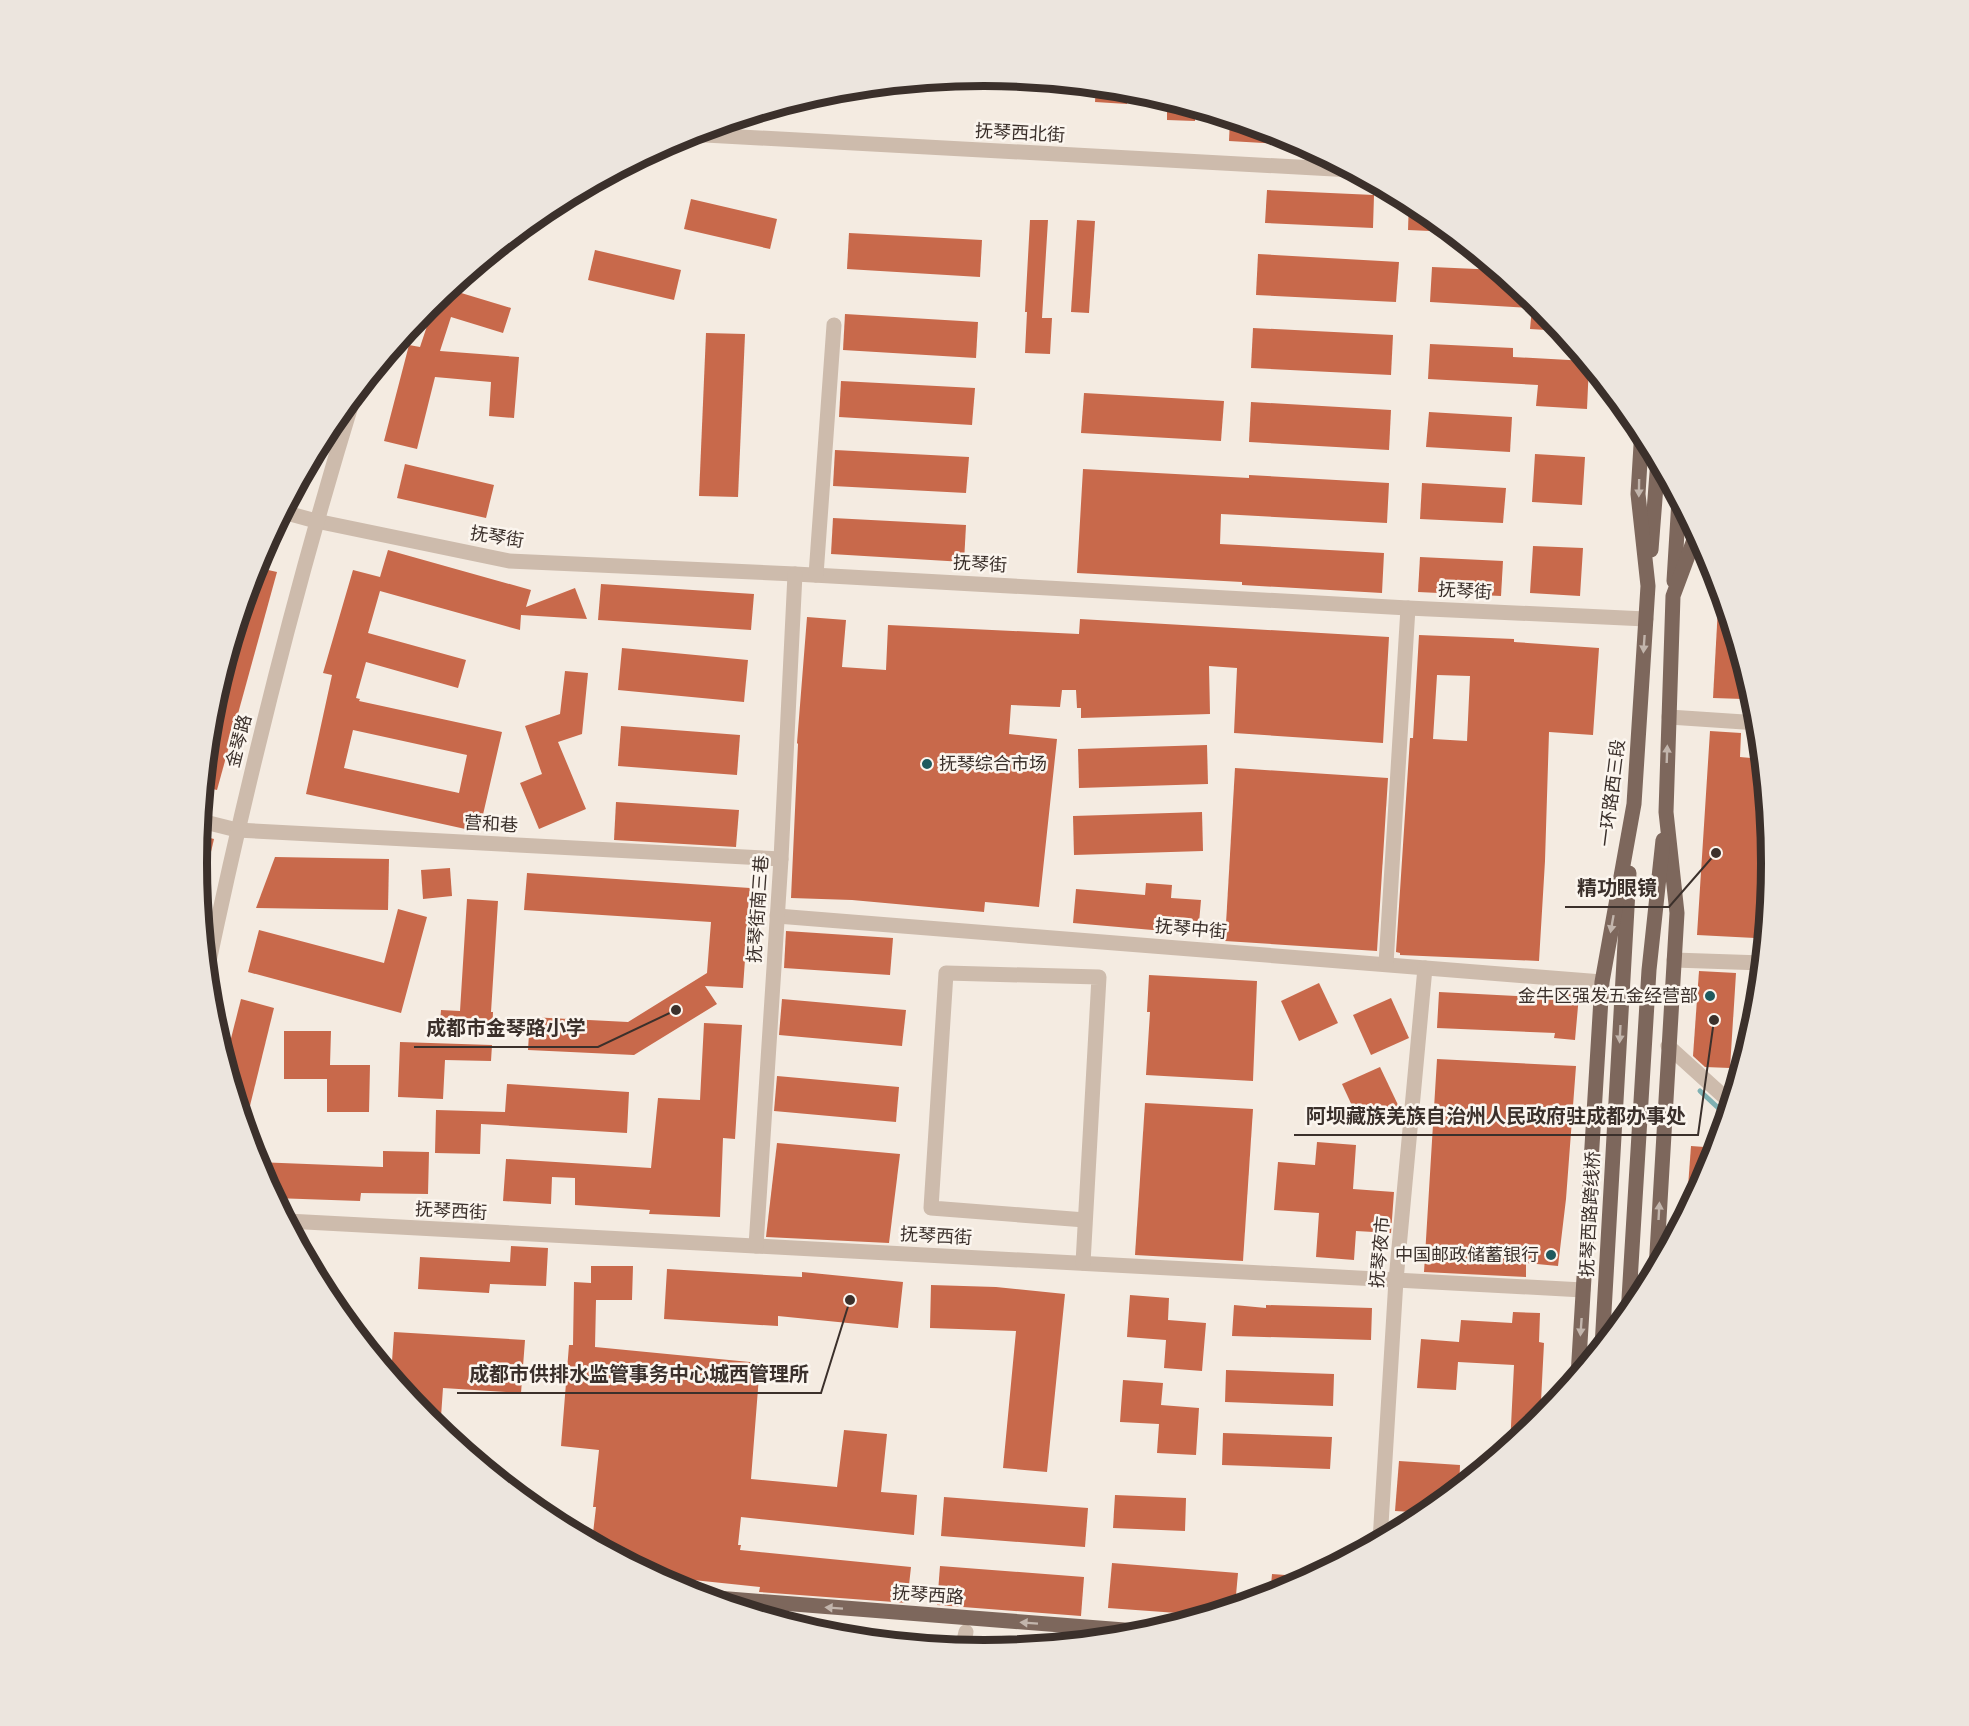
<svg xmlns="http://www.w3.org/2000/svg" width="1969" height="1726" font-family="Raleway,'Noto Sans SC',sans-serif">
<rect width="100%" height="100%" fill="#f4ebe1"/>
<g fill="none" stroke-linecap="round" stroke-linejoin="round">
<path stroke="#7fb0b2" stroke-width="5" d="M1700,1091L1727,1116"/>
</g>
<g fill="#c8694b" fill-rule="evenodd">
<path d="M1096,86L1128,89L1127,104L1095,102Z"/>
<path d="M1167,99L1195,107V121L1167,120Z"/>
<path d="M1230,118L1286,135L1301,143L1300,145L1229,141Z"/>
<path d="M1267,190L1374,195L1373,228L1265,223Z"/>
<path d="M691,199L777,219L770,249L684,229Z"/>
<path d="M1409,201L1423,208L1452,232L1408,230Z"/>
<path d="M1030,220H1048L1042,318H1052L1050,354L1025,353L1027,312H1025Z"/>
<path d="M1077,220L1095,221L1089,313L1071,312Z"/>
<path d="M849,233L982,240L980,277L847,269Z"/>
<path d="M595,250L681,270L674,300L588,280Z"/>
<path d="M1258,254L1399,262L1396,302L1256,295Z"/>
<path d="M1432,267L1499,270L1542,306L1563,331L1530,329L1532,308L1430,302Z"/>
<path d="M448,289L511,308L503,333L451,317L440,351L519,357L514,418L489,416L491,382L435,377L417,449L384,441L409,345L420,347L436,299Z"/>
<path d="M845,314L978,322L976,358L843,350Z"/>
<path d="M1253,328L1393,335L1391,375L1251,368Z"/>
<path d="M706,333L745,334L738,497L699,496Z"/>
<path d="M1430,344L1513,348V357L1587,361L1589,364L1587,409L1536,406L1538,385L1428,379Z"/>
<path d="M841,381L975,388L972,425L839,417Z"/>
<path d="M1084,393L1224,401L1221,441L1081,433Z"/>
<path d="M1251,402L1391,410L1389,450L1249,442Z"/>
<path d="M1429,412L1512,417L1510,452L1426,447Z"/>
<path d="M835,450L969,457L966,493L833,486Z"/>
<path d="M1535,454L1585,457L1582,505L1532,502Z"/>
<path d="M405,464L494,485L486,518L397,498Z"/>
<path d="M1083,469L1249,478V475L1389,483L1387,523L1221,514L1220,544L1384,553L1382,593L1242,585V582L1077,573Z"/>
<path d="M1422,483L1506,488L1503,523L1420,519Z"/>
<path d="M833,518L966,525L964,562L831,554Z"/>
<path d="M1533,546L1583,548L1580,596L1530,593Z"/>
<path d="M388,550L531,590L526,607L575,588L587,619L521,615L520,630L380,591L368,633L466,660L458,688L366,662L356,698L360,699L359,701L502,732L479,832L306,794L332,675L323,673L353,570L380,577ZM353,730L467,755L459,793L344,768Z"/>
<path d="M1420,557L1503,561L1501,596L1418,592Z"/>
<path d="M255,567L277,572L217,790L204,787L212,709Z"/>
<path d="M601,584L754,594L751,630L598,620Z"/>
<path d="M1719,589H1721L1745,669L1743,699L1713,698Z"/>
<path d="M807,617L846,620L842,667L886,670L888,625L1079,634L1080,619L1389,637L1383,743L1234,733L1237,668L1209,666L1210,714L1081,718V708H1077L1076,690H1062L1060,707L1011,705L1009,734L1057,739L1039,907L985,902L984,912L852,900L791,898L798,744L797,743Z"/>
<path d="M1419,635L1514,639V642L1599,648L1593,735L1549,732L1545,861L1539,961L1400,955V953L1396,952L1410,738H1413ZM1437,675L1470,676L1467,741L1433,739Z"/>
<path d="M622,648L748,660L744,702L618,690Z"/>
<path d="M565,671L588,673L582,734L558,742L586,809L539,829L520,783L542,774L525,726L560,714Z"/>
<path d="M621,726L740,735L737,775L618,766Z"/>
<path d="M1710,731L1741,733L1740,757L1762,759L1765,785L1755,938L1697,935Z"/>
<path d="M1207,745L1208,784L1079,788L1078,749Z"/>
<path d="M1235,768L1388,778L1377,951L1225,941Z"/>
<path d="M616,802L739,810L736,847L614,840Z"/>
<path d="M1202,812L1203,851L1074,855L1073,816Z"/>
<path d="M199,835L214,839L203,886H199L196,863Z"/>
<path d="M275,857L389,859L388,910L256,908Z"/>
<path d="M450,868L452,896L423,899L421,870Z"/>
<path d="M527,873L750,888L743,988L705,986L717,1004L634,1055L528,1050L530,1017L628,1022L707,973L711,922L524,910Z"/>
<path d="M1146,883L1172,885L1171,898L1201,900L1198,934L1073,923L1076,889L1145,895Z"/>
<path d="M467,899L498,901L491,1012H493L492,1037L440,1023L441,1010L460,1011Z"/>
<path d="M398,909L427,917L401,1013L248,972L259,930L384,963Z"/>
<path d="M786,931L893,938L890,975L784,968Z"/>
<path d="M1699,971L1736,973L1730,1068L1705,1067L1693,1056Z"/>
<path d="M1149,975L1257,981L1253,1081L1146,1075L1150,1012H1147Z"/>
<path d="M1319,983L1338,1023L1299,1041L1281,1001Z"/>
<path d="M1439,992L1558,998V994L1579,995L1575,1040L1554,1038L1555,1033L1437,1028Z"/>
<path d="M1391,998L1409,1038L1371,1055L1353,1015Z"/>
<path d="M241,999L274,1008L245,1126L225,1062Z"/>
<path d="M782,999L906,1010L902,1046L779,1035Z"/>
<path d="M704,1023L742,1025L735,1139L723,1138L720,1217L649,1214L650,1210L575,1205V1178L552,1177L551,1204L503,1201L506,1159L651,1168L658,1098L700,1100Z"/>
<path d="M284,1031H331L330,1065H370L369,1112H327V1079H284Z"/>
<path d="M400,1042L492,1045L491,1061L445,1060L443,1099L398,1097Z"/>
<path d="M1437,1059L1576,1066L1566,1199L1558,1266L1526,1263V1277L1424,1272Z"/>
<path d="M1380,1067L1399,1107L1361,1125L1342,1084Z"/>
<path d="M777,1076L899,1087L896,1122L774,1111Z"/>
<path d="M507,1084L629,1092L627,1133L481,1124L480,1154L435,1153L436,1110L505,1112Z"/>
<path d="M1145,1103L1253,1109L1243,1261L1135,1255Z"/>
<path d="M1317,1142L1356,1145L1353,1189L1394,1192L1391,1233L1356,1231L1354,1260L1316,1257L1319,1213L1274,1210L1278,1162L1315,1165Z"/>
<path d="M777,1143L900,1154L889,1243L766,1237Z"/>
<path d="M1691,1146L1718,1148L1712,1165L1686,1214Z"/>
<path d="M383,1151L429,1152L428,1194L361,1193L360,1201L274,1198L256,1162L383,1167Z"/>
<path d="M511,1246L548,1248L546,1286L490,1284L489,1293L418,1289L420,1257L510,1262Z"/>
<path d="M591,1266H633L632,1300H596L595,1347L760,1363L751,1479L837,1487L844,1430L887,1434L881,1492L917,1495L914,1535L741,1517L738,1545H741L740,1550L911,1567L907,1603L759,1592L760,1587L655,1576L592,1542L596,1507H593L599,1450L561,1446L569,1345H573L574,1282L591,1283Z"/>
<path d="M667,1269L802,1277V1272L903,1282L898,1328L778,1316V1326L664,1319Z"/>
<path d="M931,1285L996,1287L1065,1294L1047,1472L1003,1468L1016,1331L930,1328Z"/>
<path d="M1130,1295L1169,1298L1168,1320L1206,1323L1202,1371L1164,1368L1166,1340L1127,1337Z"/>
<path d="M1234,1305L1266,1308V1305L1372,1308L1371,1340L1232,1336Z"/>
<path d="M1513,1312L1540,1313L1539,1342L1544,1343L1540,1421L1510,1446L1514,1365L1458,1362L1456,1390L1417,1388L1421,1339L1459,1342L1461,1320L1512,1323Z"/>
<path d="M394,1332L525,1340L521,1393L443,1388L440,1431L427,1420L391,1376Z"/>
<path d="M1226,1370L1334,1374L1333,1406L1225,1402Z"/>
<path d="M1123,1380L1163,1383L1161,1405L1199,1408L1196,1455L1157,1453L1159,1424L1120,1422Z"/>
<path d="M1223,1433L1332,1437L1330,1469L1222,1465Z"/>
<path d="M1399,1461L1460,1465L1459,1488L1428,1513L1395,1511Z"/>
<path d="M1115,1495L1186,1498L1185,1531L1113,1528Z"/>
<path d="M944,1497L1088,1508L1085,1547L941,1536Z"/>
<path d="M1112,1563L1238,1573L1235,1606L1205,1615L1108,1608Z"/>
<path d="M940,1566L1084,1577L1081,1616L937,1605Z"/>
<path d="M1272,1574L1312,1577L1286,1591L1270,1596Z"/>
</g>
<g fill="none" stroke-linecap="round" stroke-linejoin="round">
<g stroke="#cdbbac" stroke-width="15">
<path d="M687,134L1352,170"/>
<path d="M283,512L316,521L509,561L795,574L1408,608L1646,619"/>
<path d="M816,575L834,325"/>
<path d="M1669,717L1759,723"/>
<path d="M201,821L237,830L781,859"/>
<path d="M777,916L1602,982"/>
<path d="M1674,960L1763,963"/>
<path d="M1386,964L1408,608"/>
<path d="M207,971C248,777 296,585 354,396"/>
<path d="M1668,1046L1731,1103"/>
<path d="M287,1221L1583,1290"/>
<path d="M756,1246L781,859L795,574"/>
<path d="M1083,1263L1099,977L946,973L931,1208L1085,1220"/>
<path d="M1380,1541L1396,1280L1425,968"/>
<path d="M962,1649L966,1632"/>
</g>
<g stroke="#7d675c" stroke-width="15">
<path d="M1651,550L1658,460"/>
<path d="M1674,581L1679,500"/>
<path d="M1656,1270L1677,913L1666,812L1673,596L1695,537L1696,531"/>
<path d="M1628,1315L1649,970L1663,840"/>
<path d="M1602,1347L1629,873"/>
<path d="M1578,1376L1602,982L1634,804L1648,586L1638,494L1642,429"/>
<path d="M704,1597L1150,1632"/>
<path d="M874,1640L994,1650"/>
</g>
</g>
<defs><path id="oneway-solid" d="M-6-.8H1V-3.2L6.5 0L1 3.2V.8H-6Z" transform="scale(1.5)"/></defs>
<g fill="#c2b5ac">
<use href="#oneway-solid" transform="translate(1639 488) rotate(91)"/>
<use href="#oneway-solid" transform="translate(1644 644) rotate(94)"/>
<use href="#oneway-solid" transform="translate(1667 754) rotate(-88)"/>
<use href="#oneway-solid" transform="translate(1612 924) rotate(100)"/>
<use href="#oneway-solid" transform="translate(1620 1034) rotate(93)"/>
<use href="#oneway-solid" transform="translate(1659 1211) rotate(-87)"/>
<use href="#oneway-solid" transform="translate(1581 1327) rotate(94)"/>
<use href="#oneway-solid" transform="translate(834 1608) rotate(-176)"/>
<use href="#oneway-solid" transform="translate(1029 1623) rotate(-176)"/>
</g>
<g fill="#1f5a5e" stroke="#fbf5ee" stroke-width="2">
<circle cx="927" cy="764" r="6"/>
<circle cx="1710" cy="996" r="6"/>
<circle cx="1551" cy="1255" r="6"/>
</g>
<g text-anchor="middle" stroke-width="5" stroke-linejoin="round" paint-order="stroke">
<g font-size="18" fill="#3b302b" stroke="#fbf5ee">
<text transform="translate(1020 133) rotate(3)" y="6">抚琴西北街</text>
<text transform="translate(497 537) rotate(9)" y="6">抚琴街</text>
<text transform="translate(980 564) rotate(3)" y="6">抚琴街</text>
<text transform="translate(1465 591) rotate(3)" y="6">抚琴街</text>
<text transform="translate(239 741) rotate(-76)" y="6">金琴路</text>
<text transform="translate(1612 793) rotate(-83)" y="6">一环路西三段</text>
<text transform="translate(491 824) rotate(3)" y="6">营和巷</text>
<text transform="translate(758 909) rotate(-86)" y="6">抚琴街南三巷</text>
<text transform="translate(1191 929) rotate(5)" y="6">抚琴中街</text>
<text transform="translate(451 1211) rotate(3)" y="6">抚琴西街</text>
<text transform="translate(1590 1214) rotate(-87)" y="6">抚琴西路跨线桥</text>
<text transform="translate(936 1236) rotate(3)" y="6">抚琴西街</text>
<text transform="translate(1380 1252) rotate(-85)" y="6">抚琴夜市</text>
<text transform="translate(928 1595) rotate(4)" y="6">抚琴西路</text>
</g>
<g font-size="18" fill="#3b302b" stroke="#fbf5ee" text-anchor="end">
<text x="939" y="770" text-anchor="start">抚琴综合市场</text>
<text x="1698" y="1002">金牛区强发五金经营部</text>
<text x="1539" y="1261">中国邮政储蓄银行</text>
</g>
</g>
<path d="M0 0H1969V1726H0ZM207 863a777 777 0 1 1 1554 0a777 777 0 1 1-1554 0Z" fill="#ece5de" fill-rule="evenodd"/>
<path fill="none" stroke="#3b302b" stroke-width="8" d="M207 863a777 777 0 1 1 1554 0a777 777 0 1 1-1554 0Z"/>
<path fill="none" stroke="#3b302b" stroke-width="2" d="M1716 853L1669 907H1565M676 1010L598 1047H414M1714 1020L1698 1135H1294M850 1300L821 1393H457"/>
<g fill="#3b302b" stroke="#fbf5ee" stroke-width="2">
<circle cx="1716" cy="853" r="6"/>
<circle cx="676" cy="1010" r="6"/>
<circle cx="1714" cy="1020" r="6"/>
<circle cx="850" cy="1300" r="6"/>
</g>
<g font-size="20" text-anchor="middle" font-weight="bold" fill="#3b302b" stroke="#fbf5ee" stroke-width="5" stroke-linejoin="round" paint-order="stroke">
<text x="1617" y="895">精功眼镜</text>
<text x="506" y="1035">成都市金琴路小学</text>
<text x="1496" y="1123">阿坝藏族羌族自治州人民政府驻成都办事处</text>
<text x="639" y="1381">成都市供排水监管事务中心城西管理所</text>
</g>
</svg>
